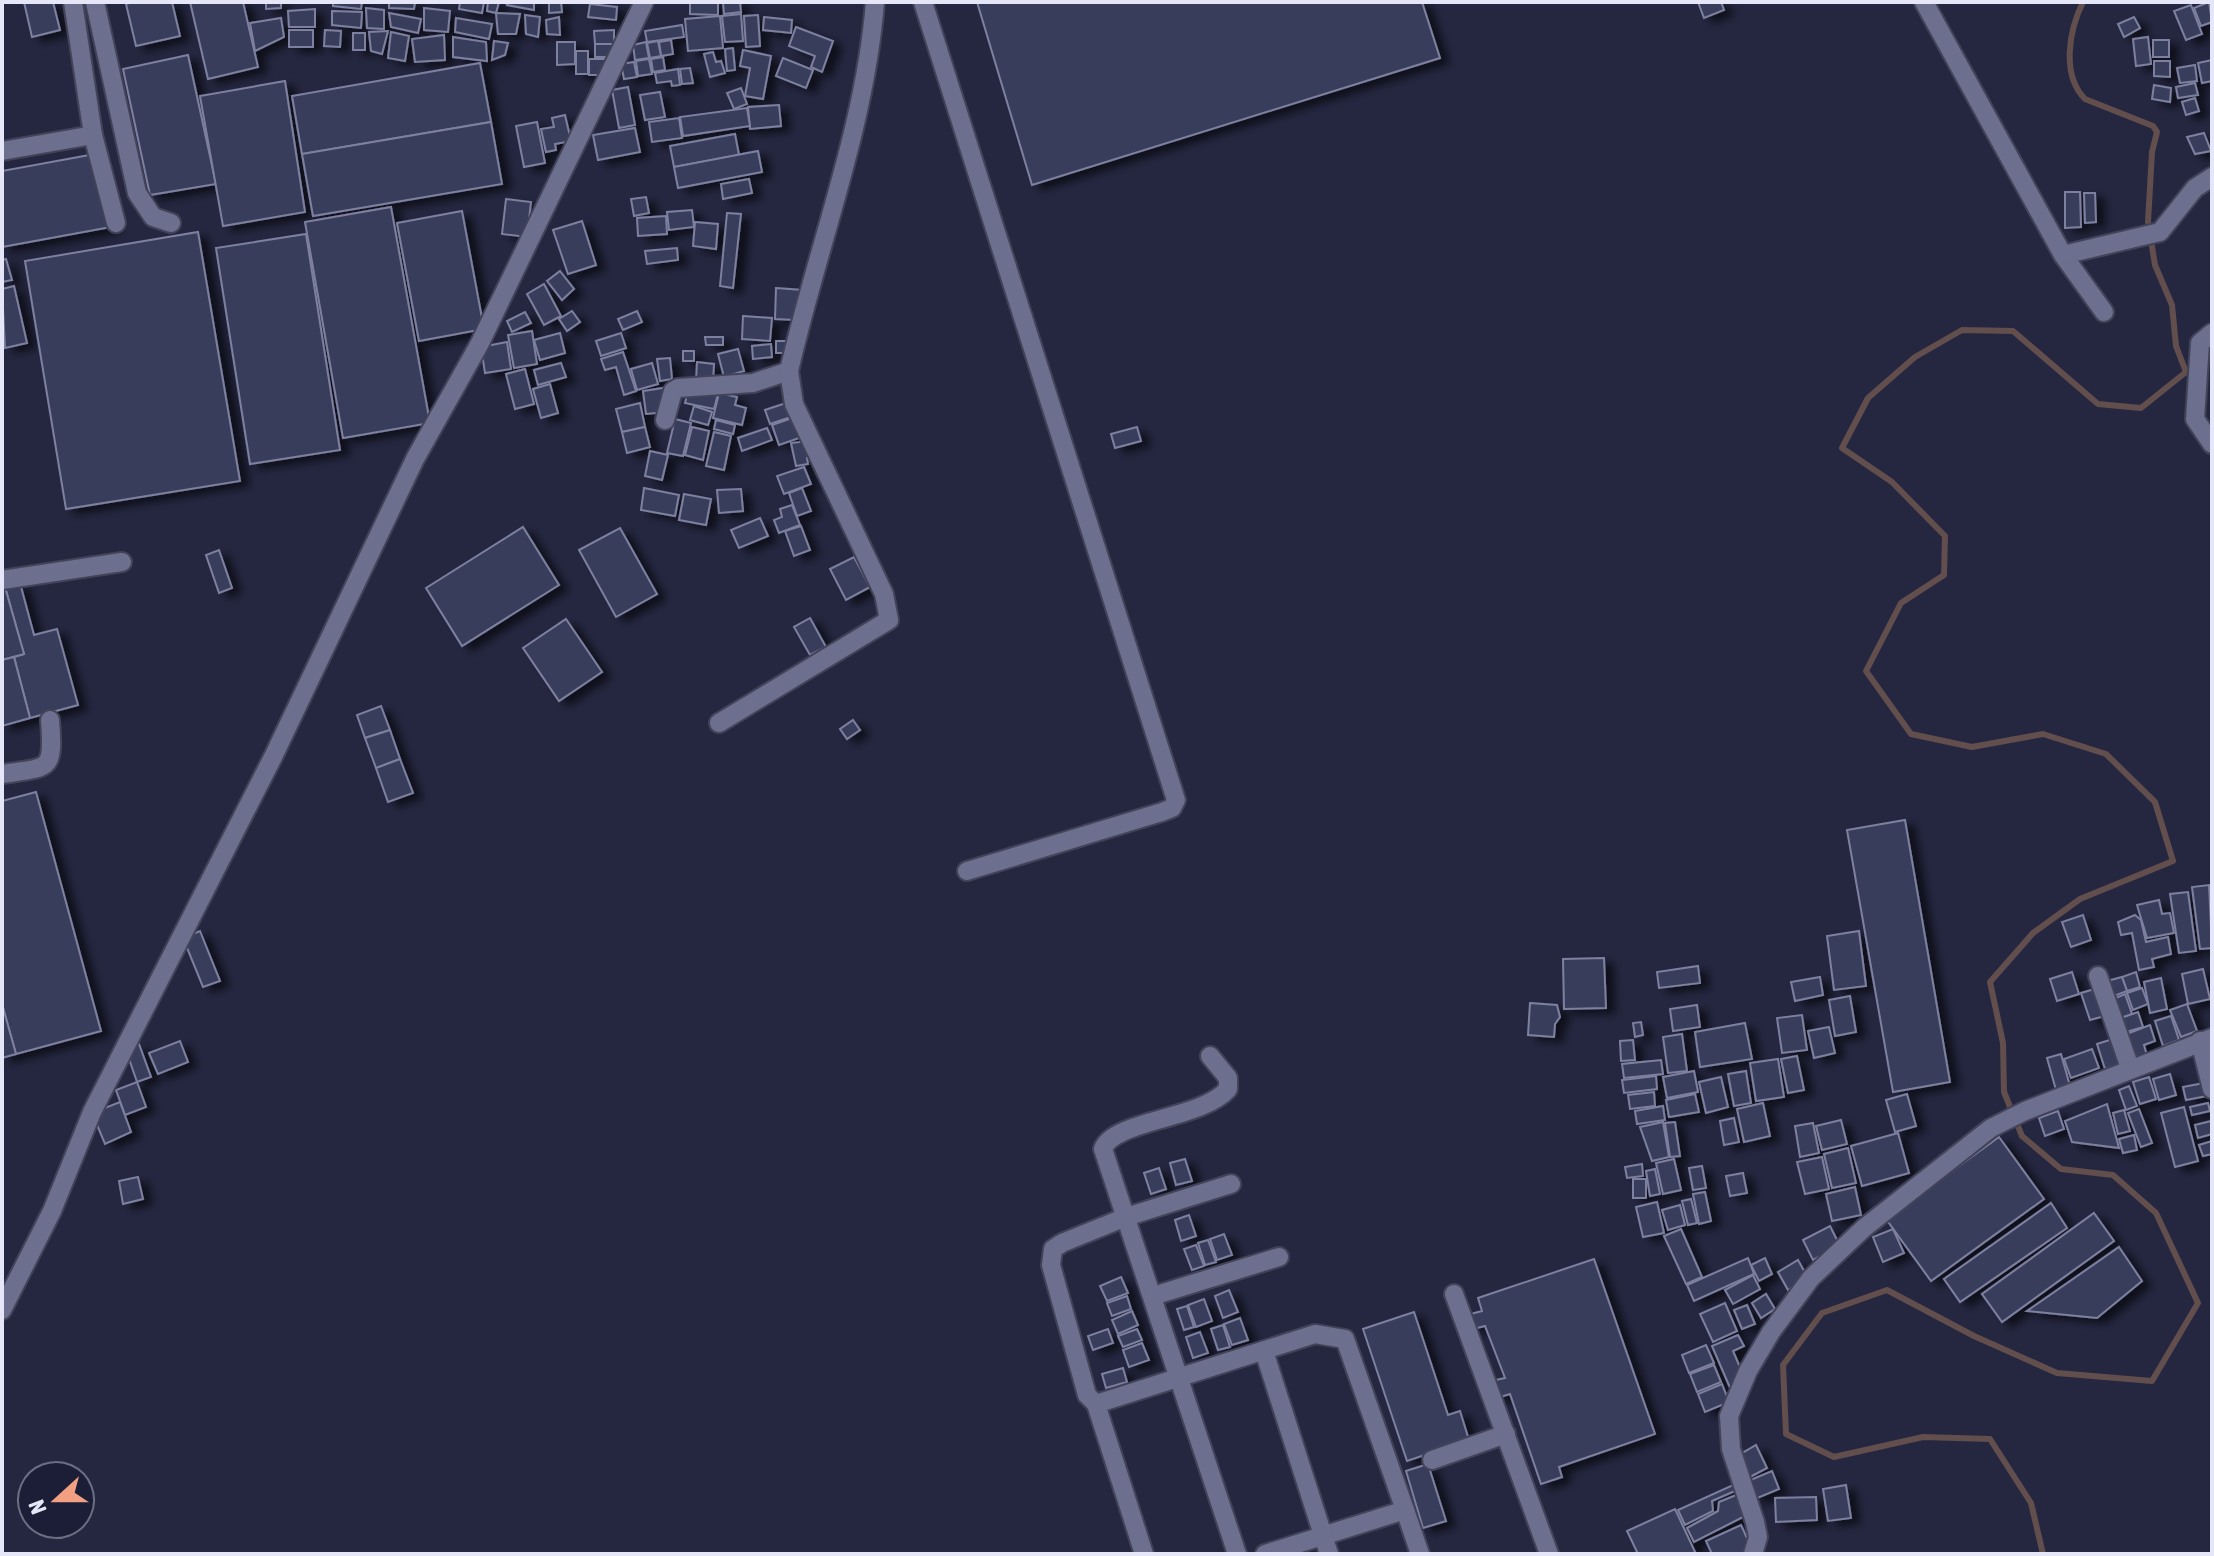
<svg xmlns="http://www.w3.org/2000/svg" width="2214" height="1556" font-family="'Asap Condensed',sans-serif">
<defs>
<filter id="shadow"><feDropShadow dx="9" dy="5" stdDeviation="4" flood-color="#0009"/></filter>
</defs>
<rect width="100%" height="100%" fill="#252741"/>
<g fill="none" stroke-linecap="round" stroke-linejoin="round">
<path stroke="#624e4c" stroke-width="6" d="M2043,1554L2031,1503L1990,1439L1923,1437L1834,1457L1786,1434L1783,1365L1822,1313L1887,1290L1974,1336L2057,1373L2152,1381L2198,1303L2156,1213L2113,1175L2061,1169L2022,1136L2004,1092L2003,1043L1990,982L2033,933L2080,899L2173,861L2155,802L2106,754L2043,734L1972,747L1911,734L1866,671L1901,603L1944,575L1945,536L1892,482L1842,448L1868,398L1915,357L1962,330L2013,331L2098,404L2141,408L2186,372L2176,346L2172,305L2155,265L2148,222L2152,152L2157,132L2153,126L2085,99C2061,75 2069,30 2083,2"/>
</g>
<g fill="#393c5b" stroke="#7d809f" stroke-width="2" filter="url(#shadow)">
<path d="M24,2H53L60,30L32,37Z"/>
<path d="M133,2H172L180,36L136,46L126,4Z"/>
<path d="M190,2H243L258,67L208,79Z"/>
<path d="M266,2H281V8L266,9Z"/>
<path d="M333,2H362L361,9L333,6Z"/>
<path d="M389,2H415L414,9L389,8Z"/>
<path d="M460,2H484L482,13L459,9Z"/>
<path d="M488,2H499L496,13L487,11Z"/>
<path d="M506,2H534V10L507,5Z"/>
<path d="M549,2H561L562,12L549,13Z"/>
<path d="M690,2H718V15L690,14Z"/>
<path d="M723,2H740L741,12L724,14Z"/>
<path d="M977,2H1422L1440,58L1032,185Z"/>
<path d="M1698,2H1721L1724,10L1704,18Z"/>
<path d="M2209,2L2212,22L2201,26L2194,8Z"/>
<path d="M590,4L617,7L616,20L588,17Z"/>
<path d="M2191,5L2202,34L2186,40L2174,11Z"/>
<path d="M366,8L384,10V29L367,28Z"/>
<path d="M424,8L450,11L448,32L424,30Z"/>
<path d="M315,9V27H289L288,11Z"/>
<path d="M332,11L362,12L361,28L332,25Z"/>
<path d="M389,13L421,19L418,33L391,27Z"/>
<path d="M496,13L520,14L516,34H498Z"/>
<path d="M741,14L743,41L725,42L722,16Z"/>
<path d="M525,15L540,17L538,37L526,34Z"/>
<path d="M758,15L760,46L746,47L744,16Z"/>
<path d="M720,16L723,48L688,51L685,19Z"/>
<path d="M559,17L560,35L547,34L546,20Z"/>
<path d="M764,17L792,20L791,33L763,30Z"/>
<path d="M2134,17L2140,28L2124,37L2118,24Z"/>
<path d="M281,18L284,37L255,51L250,23Z"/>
<path d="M456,18L492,24L489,39L455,32Z"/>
<path d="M682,25L684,37L647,42L645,31Z"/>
<path d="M796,27L833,41L822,72L811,67L815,56L789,46Z"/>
<rect x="289" y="30" width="24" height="17"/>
<path d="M325,30L341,31L340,47L324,46Z"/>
<path d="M614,30V44H595L594,31Z"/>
<path d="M388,31L382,54L371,51L369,32Z"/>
<path d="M391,32L409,36L405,61L388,58Z"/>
<rect x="353" y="33" width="12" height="17"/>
<path d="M444,35L445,60L415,62L412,39Z"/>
<path d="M453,37L486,42L487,61L453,57Z"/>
<path d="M2148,37L2151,64L2136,66L2133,39Z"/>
<path d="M671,40L673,54L661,56L659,42Z"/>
<rect x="2153" y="40" width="16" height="17"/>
<path d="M494,41L508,43L505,55L492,60Z"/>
<path d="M658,41L661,56L650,58L647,43Z"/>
<path d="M557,42H575V64L557,65Z"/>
<path d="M646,42L649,58L635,60L633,45Z"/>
<path d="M595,44H614L615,57H595Z"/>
<path d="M733,48L735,70L727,71L725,49Z"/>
<path d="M743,50L771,56L763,99L745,96L750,68L740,66Z"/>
<rect x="576" y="51" width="12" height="23"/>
<path d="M713,52L716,62L721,61L725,73L710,77L704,54Z"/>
<path d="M188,55L216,184L150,195L123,69Z"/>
<path d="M663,57L665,70L653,72L651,59Z"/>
<path d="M783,58L813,70L806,88L776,76Z"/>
<path d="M589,59H608L609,75H589Z"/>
<path d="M649,59L652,74L638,76L636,61Z"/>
<path d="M2212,60V81L2202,83L2198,63Z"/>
<path d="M2154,61H2170V77L2154,76Z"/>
<path d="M634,62L637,77L624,79L621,64Z"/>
<path d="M480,63L491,122L302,154L292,96Z"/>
<path d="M2195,65L2197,81L2180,83L2177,68Z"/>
<path d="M690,68L693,83L682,84L680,69Z"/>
<path d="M678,69L680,85L672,86L671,81L657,83L655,73Z"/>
<path d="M285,81L305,212L223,226L200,96Z"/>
<path d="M2195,83L2198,95L2178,98L2176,87Z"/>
<path d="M2154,85L2171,88L2170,102L2152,99Z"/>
<path d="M628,87L635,125L619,128L612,90Z"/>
<path d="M741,88L747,104L734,109L727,93Z"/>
<path d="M660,92L665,117L645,120L640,95Z"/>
<path d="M2195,98L2199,111L2186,115L2182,102Z"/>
<path d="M779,105L781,126L750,129L748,107Z"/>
<path d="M747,108L750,126L683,136L680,117Z"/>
<path d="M565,115L571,141L555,144L556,150L546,152L541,129L554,127L552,118Z"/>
<path d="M679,118L682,138L652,142L649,122Z"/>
<path d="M491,122L502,184L313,216L302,154Z"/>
<path d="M537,122L545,163L524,167L516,126Z"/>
<path d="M635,128L640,152L598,160L593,135Z"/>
<path d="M2204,133L2211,151L2195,154L2187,137Z"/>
<path d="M735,134L739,155L674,167L670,146Z"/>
<path d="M758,151L762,172L678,188L674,167Z"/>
<path d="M95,154L111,227L2,247V171Z"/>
<path d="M749,179L752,193L723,199L721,184Z"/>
<path d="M2065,192H2080L2081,227L2065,228Z"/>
<path d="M2084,193H2095L2096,222L2085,223Z"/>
<path d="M646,197L649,213L634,216L631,199Z"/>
<path d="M506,199L531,202L527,237L502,234Z"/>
<path d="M391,207L430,423L343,438L305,222Z"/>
<path d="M692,210L694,227L669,230L667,212Z"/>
<path d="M462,211L484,329L419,341L397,223Z"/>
<path d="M727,213L741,214L733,288L720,286Z"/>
<path d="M666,216L667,234L638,236L637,218Z"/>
<path d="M582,221L596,265L568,274L553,230Z"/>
<path d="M695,222L718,224L716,249L693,246Z"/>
<path d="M198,232L240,481L66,509L25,261Z"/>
<path d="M306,234L340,450L250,464L216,248Z"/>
<path d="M677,248L678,260L647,264L645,251Z"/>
<path d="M6,259L12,280L2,282V260Z"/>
<path d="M560,271L574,289L562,300L547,281Z"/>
<path d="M544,284L561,316L544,325L527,294Z"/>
<path d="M14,286L27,343L5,348L2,289Z"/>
<path d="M776,288L803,290L802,306H795V320L775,319Z"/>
<path d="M572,311L580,322L567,331L559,319Z"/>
<path d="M637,311L642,322L623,330L618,319Z"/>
<path d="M525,312L531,323L512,332L507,321Z"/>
<path d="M743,316L772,318L770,341L742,339Z"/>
<path d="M532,331L537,364L514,368L508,335Z"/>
<path d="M560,333L565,353L540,360L534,340Z"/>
<path d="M621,333L626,348L601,356L596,341Z"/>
<path d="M705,337H723V345H706Z"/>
<rect x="776" y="341" width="12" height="12"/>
<path d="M507,342L511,369L485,373L481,347Z"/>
<path d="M771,344L772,357L753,359L752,346Z"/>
<path d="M738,349L744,371L724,377L718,354Z"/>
<rect x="683" y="351" width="11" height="10"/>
<path d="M623,352L636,391L624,395L616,367L605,370L601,359Z"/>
<path d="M670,358L672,379L660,381L657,359Z"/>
<path d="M697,362L714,364L713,382L696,381Z"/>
<path d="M561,363L566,377L538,385L534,370Z"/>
<path d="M652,363L658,384L637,390L631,369Z"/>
<path d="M525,369L534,404L515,409L506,374Z"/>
<path d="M550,384L558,413L541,418L533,389Z"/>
<path d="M689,387L718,394L714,409L685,403Z"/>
<path d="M663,388L666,412L646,414L643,391Z"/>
<path d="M719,393L737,397L735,405L746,408L742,425L713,418Z"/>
<path d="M789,402L794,416L770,424L765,410Z"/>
<path d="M640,403L645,427L622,432L616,409Z"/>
<path d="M694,406L712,412L708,425L690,420Z"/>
<path d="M795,417L802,437L779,445L772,425Z"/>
<path d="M675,419L691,423L683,456L667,453Z"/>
<path d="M716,420L735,425L733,434L714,429Z"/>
<path d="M645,427L650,447L627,453L622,432Z"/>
<path d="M692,427L709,431L703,460L685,455Z"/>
<path d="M1137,427L1141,441L1115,448L1111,434Z"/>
<path d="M767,428L772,440L742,451L738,438Z"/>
<path d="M714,432L731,436L724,470L706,466Z"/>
<path d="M809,441L812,457L807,458L808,464L796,466L791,443Z"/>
<path d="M650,451L668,455L662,480L645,476Z"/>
<path d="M804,467L811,484L784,494L777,476Z"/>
<path d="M644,488L679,495L675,516L641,510Z"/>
<path d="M802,488L811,511L797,516L789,493Z"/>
<path d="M741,489L743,511L719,513L717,490Z"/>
<path d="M684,494L711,499L706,525L679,520Z"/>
<path d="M792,505L800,525L779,533L774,520L782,517L780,509Z"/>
<path d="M760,518L768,536L739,548L731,530Z"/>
<path d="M801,526L810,550L794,556L785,531Z"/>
<path d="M523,527L559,585L462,646L426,588Z"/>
<path d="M620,528L657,594L616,617L579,550Z"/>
<path d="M219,550L232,588L219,593L206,555Z"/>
<path d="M854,557L870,587L846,600L830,569Z"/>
<path d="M20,583L34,635L57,629L78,705L30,718L14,657L24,654L5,587Z"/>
<path d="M5,587L24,654L2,660V588Z"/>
<path d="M810,618L826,647L810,655L794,627Z"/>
<path d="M566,619L602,672L559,701L523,648Z"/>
<path d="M14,657L30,718L2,726V660Z"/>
<path d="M381,706L390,730L365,738L357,715Z"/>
<path d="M853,720L860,730L847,739L840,729Z"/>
<path d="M390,730L400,759L376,768L365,738Z"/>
<path d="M400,759L413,793L388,802L376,768Z"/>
<path d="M36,792L101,1031L16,1054L2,1004V801Z"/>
<path d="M1905,820L1950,1082L1893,1092L1847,830Z"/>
<path d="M2209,885L2212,948L2200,949L2192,887Z"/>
<path d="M2188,892L2196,951L2179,953L2170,894Z"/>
<path d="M2159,900L2162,914L2170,913L2174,933L2147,938L2137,905Z"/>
<path d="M2083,915L2091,940L2071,947L2062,922Z"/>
<path d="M2135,915L2141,920L2146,942L2168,937L2171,954L2152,959L2154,967L2139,970L2132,933L2121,935L2118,922Z"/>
<path d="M200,931L220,981L203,987L183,938Z"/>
<path d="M1859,931L1866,986L1834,990L1827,936Z"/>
<path d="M1604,958L1606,1008L1564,1009L1563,959Z"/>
<path d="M1698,966L1700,983L1659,988L1657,972Z"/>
<path d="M2203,969L2210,999L2188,1004L2182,974Z"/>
<path d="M2072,972L2079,994L2057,1001L2050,979Z"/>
<path d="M2136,972L2140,987L2127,991L2122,977Z"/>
<path d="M1820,977L1823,995L1795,1001L1791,982Z"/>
<path d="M2122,977L2127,991L2109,998L2103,982Z"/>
<path d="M2161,978L2167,1009L2150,1013L2144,982Z"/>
<path d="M2098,988L2108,1015L2090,1020L2081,993Z"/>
<path d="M2142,988L2148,1004L2133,1010L2127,993Z"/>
<path d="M2125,994L2132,1014L2118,1019L2111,1000Z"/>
<path d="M1850,996L1856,1032L1835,1036L1829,1000Z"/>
<path d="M1530,1003L1557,1005L1560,1017L1555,1024L1554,1037L1528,1035Z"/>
<path d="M2,1004L16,1054L2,1058Z"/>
<path d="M2187,1004L2197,1031L2181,1037L2170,1010Z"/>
<path d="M1697,1005L1700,1027L1673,1031L1670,1009Z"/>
<path d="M2138,1012L2143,1027L2123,1033L2118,1019Z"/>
<path d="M1802,1015L1807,1050L1782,1053L1777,1018Z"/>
<path d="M2171,1016L2179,1040L2163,1046L2155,1021Z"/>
<path d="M1641,1022L1643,1035L1635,1037L1633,1023Z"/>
<path d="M1745,1023L1752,1059L1700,1067L1695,1032Z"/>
<path d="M2150,1025L2155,1041L2144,1045L2147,1056L2134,1061L2124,1035Z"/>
<path d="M1829,1027L1835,1053L1814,1058L1808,1031Z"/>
<path d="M1682,1034L1687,1071L1668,1073L1663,1037Z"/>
<path d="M2116,1038L2124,1063L2105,1069L2097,1044Z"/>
<path d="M1633,1040L1635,1060L1621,1061L1620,1041Z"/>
<path d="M180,1041L188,1062L158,1074L149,1053Z"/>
<path d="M139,1044L151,1077L137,1082L126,1050Z"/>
<path d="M2092,1049L2099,1068L2071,1078L2064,1059Z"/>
<path d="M2061,1054L2070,1086L2056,1090L2047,1058Z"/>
<path d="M1797,1056L1804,1090L1788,1093L1781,1059Z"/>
<path d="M1778,1059L1784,1097L1756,1101L1750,1063Z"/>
<path d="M1661,1060L1663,1074L1624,1078L1622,1064Z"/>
<path d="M1694,1071L1698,1092L1667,1098L1663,1077Z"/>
<path d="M1746,1071L1751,1103L1734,1106L1728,1074Z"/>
<path d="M2170,1074L2176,1095L2159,1100L2153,1079Z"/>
<path d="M1656,1076L1657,1089L1624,1093L1622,1080Z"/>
<path d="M1721,1077L1728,1107L1706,1113L1699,1082Z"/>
<path d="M2149,1077L2156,1099L2140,1104L2133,1082Z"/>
<path d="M137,1082L146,1107L125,1115L116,1090Z"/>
<path d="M2204,1083L2207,1096L2186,1100L2183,1087Z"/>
<path d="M2129,1086L2137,1106L2126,1110L2119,1090Z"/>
<path d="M1654,1092L1655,1106L1630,1109L1628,1095Z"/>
<path d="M1695,1094L1699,1112L1669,1117L1666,1100Z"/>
<path d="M1907,1094L1916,1126L1895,1132L1886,1100Z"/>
<path d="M120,1102L131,1132L105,1144L92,1113Z"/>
<path d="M1763,1103L1770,1136L1744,1142L1737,1109Z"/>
<path d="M2208,1103L2210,1111L2192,1115L2190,1107Z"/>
<path d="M2107,1104L2119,1148L2072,1142L2065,1121Z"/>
<path d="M1663,1106L1665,1120L1637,1124L1635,1111Z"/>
<path d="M2184,1107L2198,1161L2175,1167L2161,1113Z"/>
<path d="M2139,1109L2152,1143L2141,1147L2128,1113Z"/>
<path d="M2124,1110L2130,1131L2118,1134L2113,1113Z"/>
<path d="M2058,1111L2064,1129L2045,1136L2039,1118Z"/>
<path d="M1734,1118L1739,1142L1724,1145L1720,1121Z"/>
<path d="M1841,1120L1847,1144L1822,1150L1816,1126Z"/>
<path d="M2211,1121L2212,1134L2198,1138L2195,1125Z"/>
<path d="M1663,1122L1669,1157L1652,1161L1640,1127Z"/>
<path d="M1675,1122L1680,1156L1670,1157L1665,1123Z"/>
<path d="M1813,1123L1819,1153L1800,1157L1795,1126Z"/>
<path d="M1898,1133L1909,1173L1862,1186L1851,1146Z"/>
<path d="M2134,1135L2137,1150L2123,1153L2119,1139Z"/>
<path d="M1999,1137L2044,1199L1931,1281L1886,1219Z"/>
<path d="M2212,1141V1154L2203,1156L2199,1145Z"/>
<path d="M1848,1148L1856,1183L1832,1188L1824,1154Z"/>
<path d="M1822,1157L1829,1189L1805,1194L1797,1162Z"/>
<path d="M1185,1159L1192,1181L1176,1185L1170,1163Z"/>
<path d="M1674,1159L1681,1190L1663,1194L1656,1163Z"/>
<path d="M1642,1164L1643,1176L1627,1178L1625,1167Z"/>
<path d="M1702,1166L1706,1188L1693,1190L1689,1168Z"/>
<path d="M1159,1168L1166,1189L1151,1194L1144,1173Z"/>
<path d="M1655,1169L1660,1194L1650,1196L1646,1171Z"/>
<path d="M1743,1173L1747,1193L1730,1196L1726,1176Z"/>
<path d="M138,1177L143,1199L123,1204L119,1181Z"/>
<rect x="1633" y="1179" width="13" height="19"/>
<path d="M1855,1187L1861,1215L1832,1221L1826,1194Z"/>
<path d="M1705,1192L1711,1221L1699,1224L1693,1194Z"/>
<path d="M1691,1199L1697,1223L1688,1225L1682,1201Z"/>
<path d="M1657,1202L1664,1233L1643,1237L1636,1207Z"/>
<path d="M2051,1203L2067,1228L1960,1302L1944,1279Z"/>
<path d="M1680,1205L1685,1225L1668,1230L1662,1210Z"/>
<path d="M2094,1213L2114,1241L2002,1322L1982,1294Z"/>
<path d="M1189,1215L1196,1236L1181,1241L1175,1220Z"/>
<path d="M1830,1226L1840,1246L1813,1260L1803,1240Z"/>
<path d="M1681,1229L1702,1277L1686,1284L1664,1236Z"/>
<path d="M1893,1229L1904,1253L1883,1262L1873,1237Z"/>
<path d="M1224,1234L1232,1255L1217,1260L1210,1239Z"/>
<path d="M1208,1240L1216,1262L1205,1265L1198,1243Z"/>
<path d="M1196,1245L1204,1266L1192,1270L1184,1249Z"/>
<path d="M2119,1247L2142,1281L2097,1318L2027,1311Z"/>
<path d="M1748,1258L1754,1274L1694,1301L1687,1285Z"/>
<path d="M1765,1258L1772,1274L1759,1281L1751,1265Z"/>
<path d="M1594,1259L1655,1434L1559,1467L1562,1477L1541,1484L1510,1394L1497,1398L1491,1381L1505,1378L1485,1326L1473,1329L1467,1315L1482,1311L1478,1298Z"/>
<path d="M1798,1260L1808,1278L1788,1290L1778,1272Z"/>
<path d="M1753,1275L1760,1289L1733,1304L1725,1290Z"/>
<path d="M1121,1277L1128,1293L1107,1301L1100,1286Z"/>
<path d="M1229,1290L1238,1312L1223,1318L1215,1296Z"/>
<path d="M1766,1294L1775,1309L1761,1318L1752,1303Z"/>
<path d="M1127,1296L1131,1309L1112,1316L1107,1303Z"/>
<path d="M1204,1299L1212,1321L1196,1327L1188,1305Z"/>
<path d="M1725,1303L1737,1331L1713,1342L1700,1314Z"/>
<path d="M1747,1305L1755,1324L1742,1329L1734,1310Z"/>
<path d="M1187,1306L1194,1327L1184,1330L1177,1309Z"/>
<path d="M1132,1311L1138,1325L1118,1334L1112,1320Z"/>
<path d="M1414,1312L1448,1415L1460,1411L1469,1440L1407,1461L1363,1329Z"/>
<path d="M1240,1318L1248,1340L1232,1345L1224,1324Z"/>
<path d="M1223,1325L1230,1347L1218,1350L1211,1329Z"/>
<path d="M1108,1329L1113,1343L1093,1350L1088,1336Z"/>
<path d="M1137,1329L1142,1340L1123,1347L1118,1336Z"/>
<path d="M1200,1332L1208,1353L1193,1358L1186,1337Z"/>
<path d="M1738,1335L1744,1346L1733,1351L1742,1372L1731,1390L1712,1346Z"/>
<path d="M1142,1343L1149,1360L1129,1367L1123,1350Z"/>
<path d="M1706,1345L1714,1363L1689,1373L1682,1355Z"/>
<path d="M1714,1365L1721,1382L1697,1392L1690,1374Z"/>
<path d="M1123,1368L1127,1382L1106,1388L1102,1374Z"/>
<path d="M1722,1384L1729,1402L1705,1412L1698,1394Z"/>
<path d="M1756,1445L1767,1468L1748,1478L1739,1455Z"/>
<path d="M1428,1464L1446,1521L1423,1528L1406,1471Z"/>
<path d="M1772,1471L1779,1489L1755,1499L1748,1481Z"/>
<path d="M1733,1485L1735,1491L1712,1501L1713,1511L1685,1525L1678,1510Z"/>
<path d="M1846,1485L1851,1518L1828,1521L1823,1489Z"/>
<path d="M1741,1493L1747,1515L1694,1542L1687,1528L1718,1511L1719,1502Z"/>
<path d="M1816,1497L1817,1520L1776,1522L1775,1498Z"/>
<path d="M1675,1509L1696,1554H1638L1627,1531Z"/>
<path d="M1741,1525L1752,1549L1743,1554H1712L1706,1541Z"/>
</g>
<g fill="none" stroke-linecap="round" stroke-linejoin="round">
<defs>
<g id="minor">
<path d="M95,2L137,193L153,217L171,223"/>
<path d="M923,2L1176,800L1172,808L1162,812L967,871"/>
<path d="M1924,2L2063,255L2104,312"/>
<path d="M93,135L116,223"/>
<path d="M2,151L93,135L73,2"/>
<path d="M2063,255L2160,232L2195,188L2212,177"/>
<path d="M2212,333L2200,343L2195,419L2212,444"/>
<path d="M665,420L673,391L678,388L753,383L789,371"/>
<path d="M2,580L122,562"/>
<path d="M719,723L889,620L884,594L794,404L789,371C817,248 865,128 875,2"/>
<path d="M2,774C50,767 54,772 50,720"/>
<path d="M2098,976L2130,1068"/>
<path d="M2200,1041L2212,1089"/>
<path d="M1210,1056L1228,1078V1089C1203,1119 1113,1120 1103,1149L1237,1554"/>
<path d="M1231,1184L1126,1217L1062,1243L1053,1249L1051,1265L1087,1395L1096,1404L1315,1334L1345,1339L1405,1510L1265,1554"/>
<path d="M1454,1294L1549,1554"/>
<path d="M1153,1296L1279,1257"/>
<path d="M2,1310L52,1211L92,1112L274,755L415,459L480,343L644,2"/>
<path d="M1264,1351L1329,1554"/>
<path d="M1096,1404L1144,1554"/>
<path d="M1432,1460L1506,1434"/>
<path d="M1405,1510L1420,1554"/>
<path d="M1753,1554L1758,1537L1755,1522L1731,1449L1729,1416L1748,1371L1771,1332L1811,1278L1864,1228L1991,1128L2025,1111L2212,1038"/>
</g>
</defs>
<use href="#minor" stroke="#424358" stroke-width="22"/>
<use href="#minor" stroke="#6c6f8d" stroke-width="18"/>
</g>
<rect width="2214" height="1556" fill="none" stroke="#e5e7f8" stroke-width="8"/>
<g transform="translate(56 1500) rotate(249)"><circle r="38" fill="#1c1d36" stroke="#6c6e84" stroke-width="2"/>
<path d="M0-6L14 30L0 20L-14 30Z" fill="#f39f82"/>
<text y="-12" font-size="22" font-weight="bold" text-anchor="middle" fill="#e5e7f8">N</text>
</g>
</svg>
